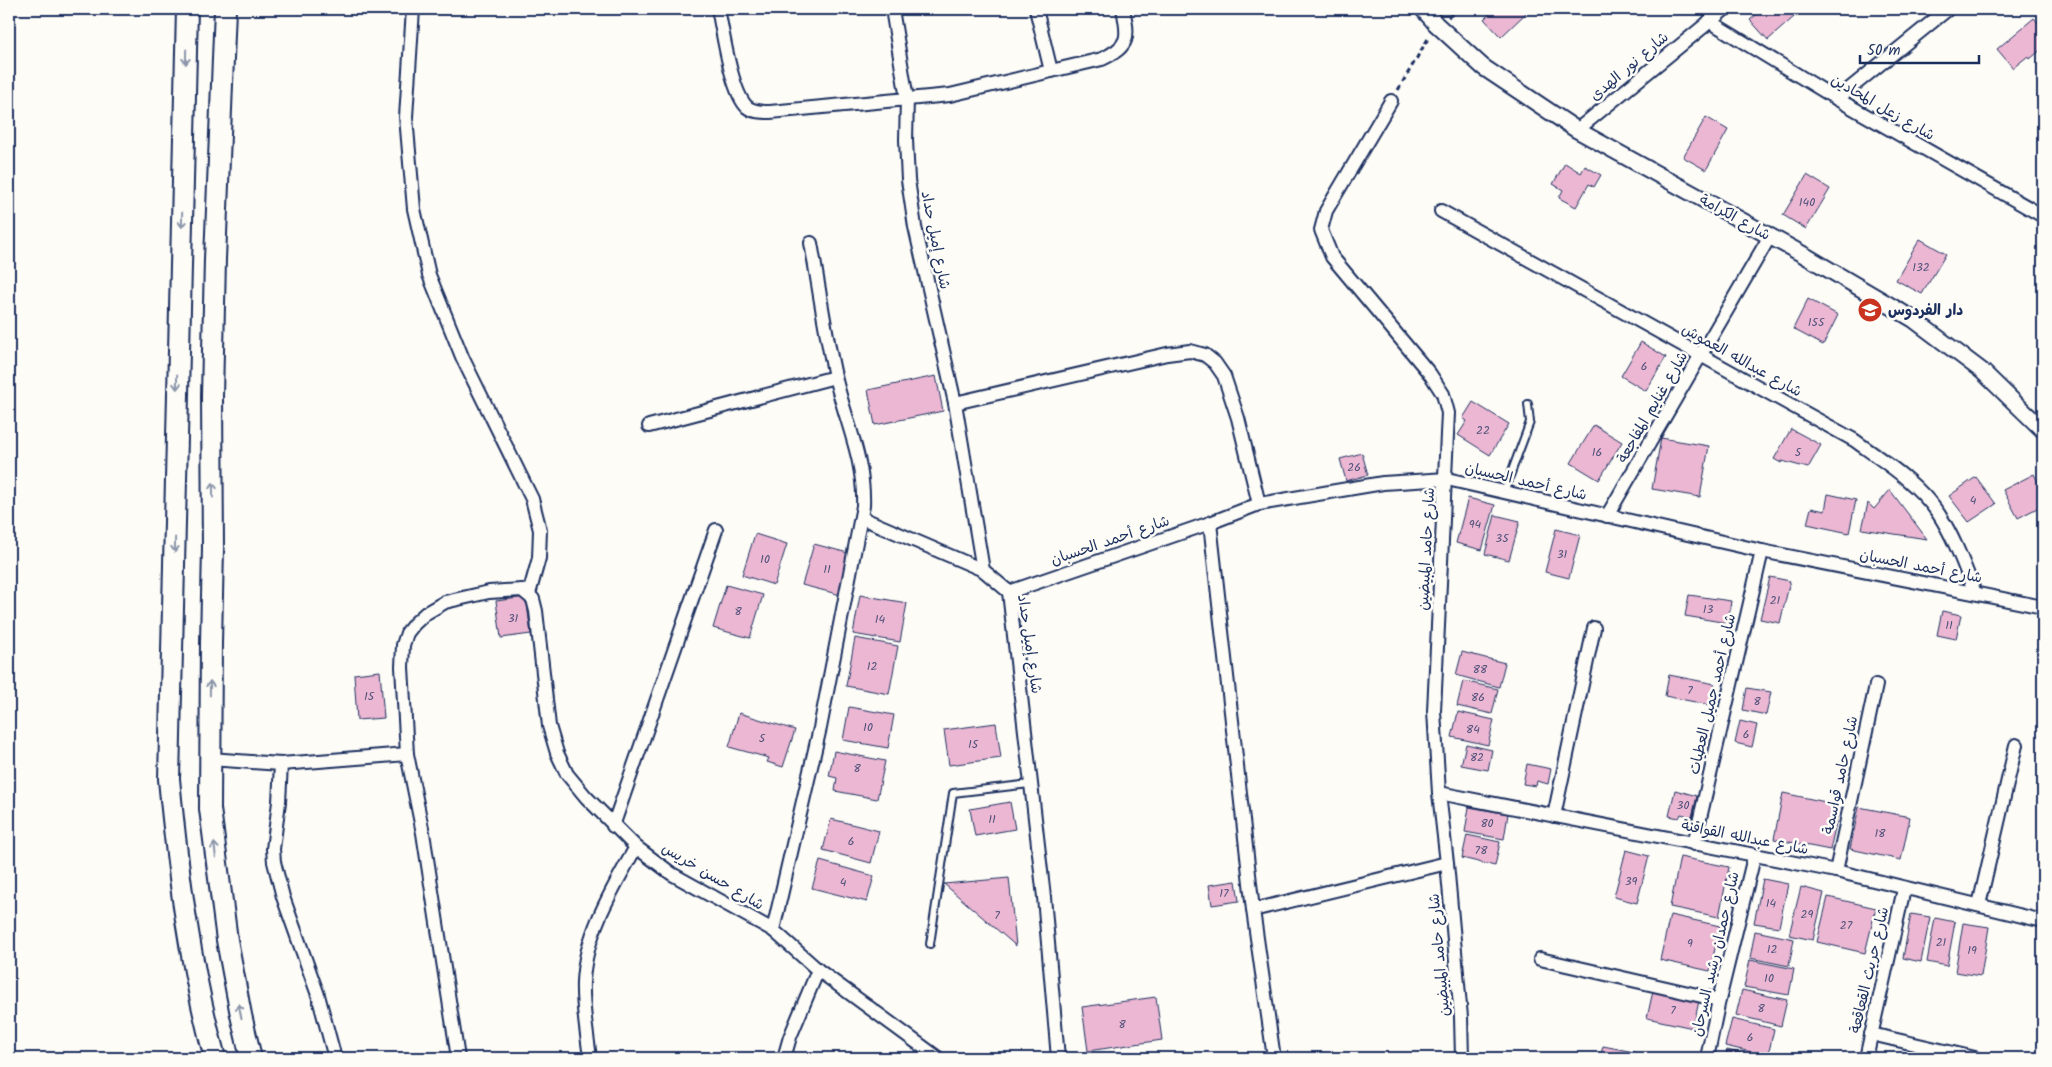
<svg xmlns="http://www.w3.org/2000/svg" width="2052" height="1067" font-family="Kalam,'Playpen Sans Arabic',sans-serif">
<rect width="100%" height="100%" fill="#fdfcf7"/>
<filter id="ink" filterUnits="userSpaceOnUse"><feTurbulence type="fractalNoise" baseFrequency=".02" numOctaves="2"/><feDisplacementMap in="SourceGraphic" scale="10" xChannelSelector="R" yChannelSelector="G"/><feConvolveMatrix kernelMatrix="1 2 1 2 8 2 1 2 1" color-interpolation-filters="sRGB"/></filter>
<g filter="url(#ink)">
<g fill="#ecb7d2" stroke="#1b2f5e">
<path d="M1495,9H1521L1526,13L1501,37L1484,19Z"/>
<path d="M1763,9H1803L1768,40L1750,20Z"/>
<path d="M2034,18L2043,29V48L2030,59L2028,56L2013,68L1997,49Z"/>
<path d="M1706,117L1728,130L1706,170L1683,157Z"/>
<path d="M1565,163L1581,173L1585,166L1601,175L1594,187L1589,184L1576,207L1559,198L1563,190L1553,184Z"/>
<path d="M1807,175L1830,189L1806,229L1783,215Z"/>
<path d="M1920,239L1946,254L1922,294L1896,280Z"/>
<path d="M1808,299L1838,315L1823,345L1793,329Z"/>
<path d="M1641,342L1666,357L1646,391L1621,376Z"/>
<path d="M936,376L943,411L875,425L868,390Z"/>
<path d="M1473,402L1509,424L1490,455L1458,435L1467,421L1463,418Z"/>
<path d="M1594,425L1622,442L1599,480L1571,463Z"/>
<path d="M1791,429L1821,445L1808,468L1782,461L1781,463L1774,459Z"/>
<path d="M1661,438L1709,446L1700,497L1652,489Z"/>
<path d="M1362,453L1368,475L1346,481L1340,459Z"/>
<path d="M2034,474L2043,492V505L2018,518L2003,490Z"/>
<path d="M1976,477L1996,504L1969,522L1949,496Z"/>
<path d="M1890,490L1927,539L1862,529L1868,503L1874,509Z"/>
<path d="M1828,494L1856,500L1849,533L1807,524L1811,508L1825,511Z"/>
<path d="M1468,498L1495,505L1482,550L1456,543Z"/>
<path d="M1495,515L1520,521L1509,560L1485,554Z"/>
<path d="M1556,529L1580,535L1569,578L1545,572Z"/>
<path d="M755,534L787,544L774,585L742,575Z"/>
<path d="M814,544L852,554L841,595L802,585Z"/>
<path d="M1770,577L1790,581L1780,623L1760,619Z"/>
<path d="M726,585L763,595L750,638L713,628Z"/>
<path d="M860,595L907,603L900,642L853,634Z"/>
<path d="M1689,595L1731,601L1728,623L1685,616Z"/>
<path d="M526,597L531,634L501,638L496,601Z"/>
<path d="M1942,611L1961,615L1956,639L1937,635Z"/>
<path d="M855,638L898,646L889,694L846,686Z"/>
<path d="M1462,652L1505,663L1499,687L1456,675Z"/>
<path d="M380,671L384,718L357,720L354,674Z"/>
<path d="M1669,675L1715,684L1710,705L1665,696Z"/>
<path d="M1463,681L1498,689L1492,714L1457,706Z"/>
<path d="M1747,688L1771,692L1766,715L1743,710Z"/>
<path d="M849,707L894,715L888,748L843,740Z"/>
<path d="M1458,712L1494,720L1488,745L1452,737Z"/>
<path d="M739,713L795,730L783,767L767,762L769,758L729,747Z"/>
<path d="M1740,721L1757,725L1752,747L1735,743Z"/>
<path d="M996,723L1001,758L949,765L944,730Z"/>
<path d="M1466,744L1492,750L1488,770L1461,765Z"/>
<path d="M834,751L885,761L877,799L835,791L837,778L829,776Z"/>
<path d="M1527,764L1551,769L1548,784L1537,781L1536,786L1523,784Z"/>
<path d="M1675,790L1697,796L1692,817L1681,814L1679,818L1669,816Z"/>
<path d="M1783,793L1840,805L1830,850L1774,839Z"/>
<path d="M1010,802L1015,829L975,836L970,809Z"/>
<path d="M1469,807L1508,814L1504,839L1465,832Z"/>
<path d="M1859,807L1910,817L1901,860L1850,849Z"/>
<path d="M831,819L879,831L871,863L823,850Z"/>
<path d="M1467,835L1500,842L1495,866L1462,858Z"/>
<path d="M1626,850L1649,856L1637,903L1614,897Z"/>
<path d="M1680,857L1729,867L1719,917L1670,907Z"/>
<path d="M820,861L874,876L867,902L812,888Z"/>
<path d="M1009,878L1016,946L944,884Z"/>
<path d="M1763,879L1788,884L1779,927L1754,923Z"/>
<path d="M1236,881L1239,901L1212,905L1209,885Z"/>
<path d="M1801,887L1824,893L1813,940L1789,935Z"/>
<path d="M1828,897L1876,908L1865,953L1817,942Z"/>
<path d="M1911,914L1930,917L1921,962L1903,958Z"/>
<path d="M1670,915L1720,926L1710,971L1660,960Z"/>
<path d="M1935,918L1955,922L1947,966L1927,962Z"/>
<path d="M1963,923L1989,927L1981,976L1955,972Z"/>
<path d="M1755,931L1794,939L1789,966L1750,958Z"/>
<path d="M1750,960L1794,969L1789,995L1744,987Z"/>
<path d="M1742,990L1787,1000L1781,1026L1736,1015Z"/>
<path d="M1653,991L1699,1001L1693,1028L1647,1018Z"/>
<path d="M1156,997L1162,1040L1088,1051L1082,1007Z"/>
<path d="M1732,1019L1774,1029L1768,1056L1725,1046Z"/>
<path d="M1603,1046L1634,1052L1633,1058H1600Z"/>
<path d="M1727,1050L1762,1058H1725Z"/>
</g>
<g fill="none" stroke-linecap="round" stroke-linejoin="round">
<defs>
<g id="service">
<path d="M1504,492L1530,422L1528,404"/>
<path d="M930,944L953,793L1030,784"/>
</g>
<g id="minor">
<path d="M413,9L406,117L414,209L429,275L463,359L532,499L540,530L539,558L529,594"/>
<path d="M718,9C723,31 731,92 747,107C753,112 762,112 770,112L950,95L1102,59C1130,46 1129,37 1123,9"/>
<path d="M892,9L907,99L906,140L908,180L915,227L955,403L983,570L1009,592L1044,897L1058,1058"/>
<path d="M1036,9L1051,71"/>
<path d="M1709,21L1837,99L2043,216"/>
<path d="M1837,99L1948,9"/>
<path d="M1391,101L1326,211L1321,230L1332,257L1430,374L1443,394L1448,413L1434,711L1439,793L1447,863L1461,1017L1462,1058"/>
<path d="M1577,130L1725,9"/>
<path d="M1441,211L1854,440C1883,461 1917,482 1938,513C1954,537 1964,565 1975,593"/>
<path d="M955,403L1167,354L1190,351L1205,355L1215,363L1224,376L1238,418L1259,504"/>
<path d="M649,426L835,377"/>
<path d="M1607,516L1770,236"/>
<path d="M862,518L983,570"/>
<path d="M1210,523L1253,910L1274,1058"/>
<path d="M1009,592L1210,523L1259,504L1383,483L1447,479L1762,551L2043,607"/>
<path d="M210,759L281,764L407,754"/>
<path d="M281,764L279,802L273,849L274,862L283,897L318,995L335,1058"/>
<path d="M1439,793L1836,871L2043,921"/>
<path d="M1554,816L1594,628"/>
<path d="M613,826L716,530"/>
<path d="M1694,844L1762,551"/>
<path d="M1836,871L1876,685"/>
<path d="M1979,905L2016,745"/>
<path d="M1253,910L1447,863"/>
<path d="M773,930L820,728L863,506C865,460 845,420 835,376C825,332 819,287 811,243"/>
<path d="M1540,959L1719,1000"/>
<path d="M1871,1034L1975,1058"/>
<path d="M458,1058L423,833L407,754L402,667L403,645L407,633L414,624L426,613L445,602L489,592L522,590L533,599L536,611L549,726L557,753L567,774L586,797L636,847L672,874L773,930L818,970L938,1058"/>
<path d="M590,1058C587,1033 582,1007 583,982C585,934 613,888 636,847"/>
<path d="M784,1058L790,1037L818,970"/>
<path d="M1707,1058L1719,1000L1754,857"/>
<path d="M1866,1058L1904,889"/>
</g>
<path id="tertiary" d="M1423,9L1436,24L1483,67L1577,130L1804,255L1913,319L1982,371L2043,430"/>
<g id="trunk">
<path d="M187,9L169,779C178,873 190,967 215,1058"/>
<path d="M225,9L215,259L212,397L213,548L211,643L210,809L227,940L241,1015L251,1058"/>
</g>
</defs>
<use href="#service" stroke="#1b2f5e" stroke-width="10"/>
<use href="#minor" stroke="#1b2f5e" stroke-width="16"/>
<use href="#tertiary" stroke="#1b2f5e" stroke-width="19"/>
<use href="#trunk" stroke="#1b2f5e" stroke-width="24"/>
<g stroke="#1b2f5e" stroke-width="3" stroke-dasharray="5 4" stroke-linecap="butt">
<path d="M1448,17L1462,9"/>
<path d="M1398,90L1429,37"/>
</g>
<use href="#service" stroke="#fdfcf7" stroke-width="6"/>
<use href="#minor" stroke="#fdfcf7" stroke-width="12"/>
<use href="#tertiary" stroke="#fdfcf7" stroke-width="15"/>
<use href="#trunk" stroke="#fdfcf7" stroke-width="20"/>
</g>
<defs><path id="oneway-shaft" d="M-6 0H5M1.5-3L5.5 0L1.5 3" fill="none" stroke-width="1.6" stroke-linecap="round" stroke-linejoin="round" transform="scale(1.25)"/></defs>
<g stroke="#8c96aa">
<use href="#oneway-shaft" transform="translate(186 57) rotate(91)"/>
<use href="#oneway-shaft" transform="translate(182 220) rotate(91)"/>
<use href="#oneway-shaft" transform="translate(177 382) rotate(91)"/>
<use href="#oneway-shaft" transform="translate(213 490) rotate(-90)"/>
<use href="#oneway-shaft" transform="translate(175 545) rotate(91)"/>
<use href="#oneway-shaft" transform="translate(210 688) rotate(-89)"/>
<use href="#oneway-shaft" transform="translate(215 850) rotate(-96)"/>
<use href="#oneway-shaft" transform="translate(240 1011) rotate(-101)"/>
</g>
</g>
<defs>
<symbol id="school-disc" viewBox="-11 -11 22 22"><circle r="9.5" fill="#c8321e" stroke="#fdfcf7"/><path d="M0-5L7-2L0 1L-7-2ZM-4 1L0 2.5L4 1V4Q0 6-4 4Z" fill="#fff"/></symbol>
</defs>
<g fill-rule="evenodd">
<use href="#school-disc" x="1856" y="296" width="28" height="28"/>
</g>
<g text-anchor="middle" stroke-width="5" stroke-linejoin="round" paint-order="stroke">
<g font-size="12" fill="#4f517b">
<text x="1807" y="206">140</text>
<text x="1921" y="271">132</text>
<text x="1816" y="326">155</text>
<text x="1644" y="370">6</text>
<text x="1483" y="434">22</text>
<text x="1597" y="456">16</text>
<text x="1798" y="456">5</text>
<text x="1354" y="471">26</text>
<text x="1973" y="504">4</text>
<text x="1475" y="528">94</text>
<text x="1502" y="542">35</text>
<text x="1562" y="558">31</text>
<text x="765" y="563">10</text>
<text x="827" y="573">11</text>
<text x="1775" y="604">21</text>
<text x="1708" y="613">13</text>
<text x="738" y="615">8</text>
<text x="513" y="622">31</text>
<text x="880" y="623">14</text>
<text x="1949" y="629">11</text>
<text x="872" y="670">12</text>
<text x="1480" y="673">88</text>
<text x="1690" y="694">7</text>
<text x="369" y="700">15</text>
<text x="1478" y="701">86</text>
<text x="1757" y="705">8</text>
<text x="868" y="731">10</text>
<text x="1473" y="733">84</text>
<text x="1746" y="738">6</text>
<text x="762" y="742">5</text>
<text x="973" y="748">15</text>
<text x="1477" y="761">82</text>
<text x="857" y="772">8</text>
<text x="1683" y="809">30</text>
<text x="992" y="823">11</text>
<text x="1487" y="827">80</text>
<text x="1880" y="837">18</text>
<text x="851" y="845">6</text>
<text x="1481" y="854">78</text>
<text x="1631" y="885">39</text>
<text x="843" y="886">4</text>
<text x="1224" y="897">17</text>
<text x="1771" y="907">14</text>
<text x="1807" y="918">29</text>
<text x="997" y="919">7</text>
<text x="1846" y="929">27</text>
<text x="1941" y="946">21</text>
<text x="1690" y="947">9</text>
<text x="1772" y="953">12</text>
<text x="1972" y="954">19</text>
<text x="1769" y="982">10</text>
<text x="1761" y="1012">8</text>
<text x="1673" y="1014">7</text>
<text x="1122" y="1028">8</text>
<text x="1750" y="1041">6</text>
</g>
<g font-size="15" fill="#1b2f5e" stroke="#fdfcf7">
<text transform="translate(1629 66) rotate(-40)" y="5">شارع نور الهدى</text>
<text transform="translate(1883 107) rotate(30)" y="5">شارع زعل المحادين</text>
<text transform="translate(1735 217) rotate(29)" y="5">شارع الكرامة</text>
<text transform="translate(936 240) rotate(79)" y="5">شارع إميل حداد</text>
<text transform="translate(1742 360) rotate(29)" y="5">شارع عبدالله العموش</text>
<text transform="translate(1652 407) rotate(-60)" y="5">شارع غنايم المفاجعة</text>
<text transform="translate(1526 481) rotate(13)" y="5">شارع أحمد الحسبان</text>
<text transform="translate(1110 540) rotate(-19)" y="5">شارع أحمد الحسبان</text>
<text transform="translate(1426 549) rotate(-87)" y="5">شارع حامد المبيضين</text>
<text transform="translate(1921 566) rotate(11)" y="5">شارع أحمد الحسبان</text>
<text transform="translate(1030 644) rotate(82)" y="5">شارع إميل حداد</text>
<text transform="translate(1712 694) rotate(-77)" y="5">شارع أحمد جميل العطيات</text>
<text transform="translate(1840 775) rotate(-78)" y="5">شارع حامد قواسمة</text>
<text transform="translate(1745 837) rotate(11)" y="5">شارع عبدالله القواقنة</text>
<text transform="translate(713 876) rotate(31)" y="5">شارع حسن خريس</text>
<text transform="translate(1715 954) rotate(-77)" y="5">شارع حمدان رشيد السرحان</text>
<text transform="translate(1439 955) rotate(-95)" y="5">شارع حامد المبيضين</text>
<text transform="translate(1869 970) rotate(-77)" y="5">شارع حريث القعاقعة</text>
</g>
<g font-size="15" font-weight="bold" fill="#1b2f5e" stroke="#fdfcf7" text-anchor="start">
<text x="1888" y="315">دار الفردوس</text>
</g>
</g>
<rect width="2052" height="1067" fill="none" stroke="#fdfcf7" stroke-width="30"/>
<rect x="15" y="15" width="2022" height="1037" fill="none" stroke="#1b2f5e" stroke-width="2" filter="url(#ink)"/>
<path d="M1860 55v8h119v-8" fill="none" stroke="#1b2f5e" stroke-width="2.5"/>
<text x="1867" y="55" font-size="15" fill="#1b2f5e" stroke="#fdfcf7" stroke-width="4" paint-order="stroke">50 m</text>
</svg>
